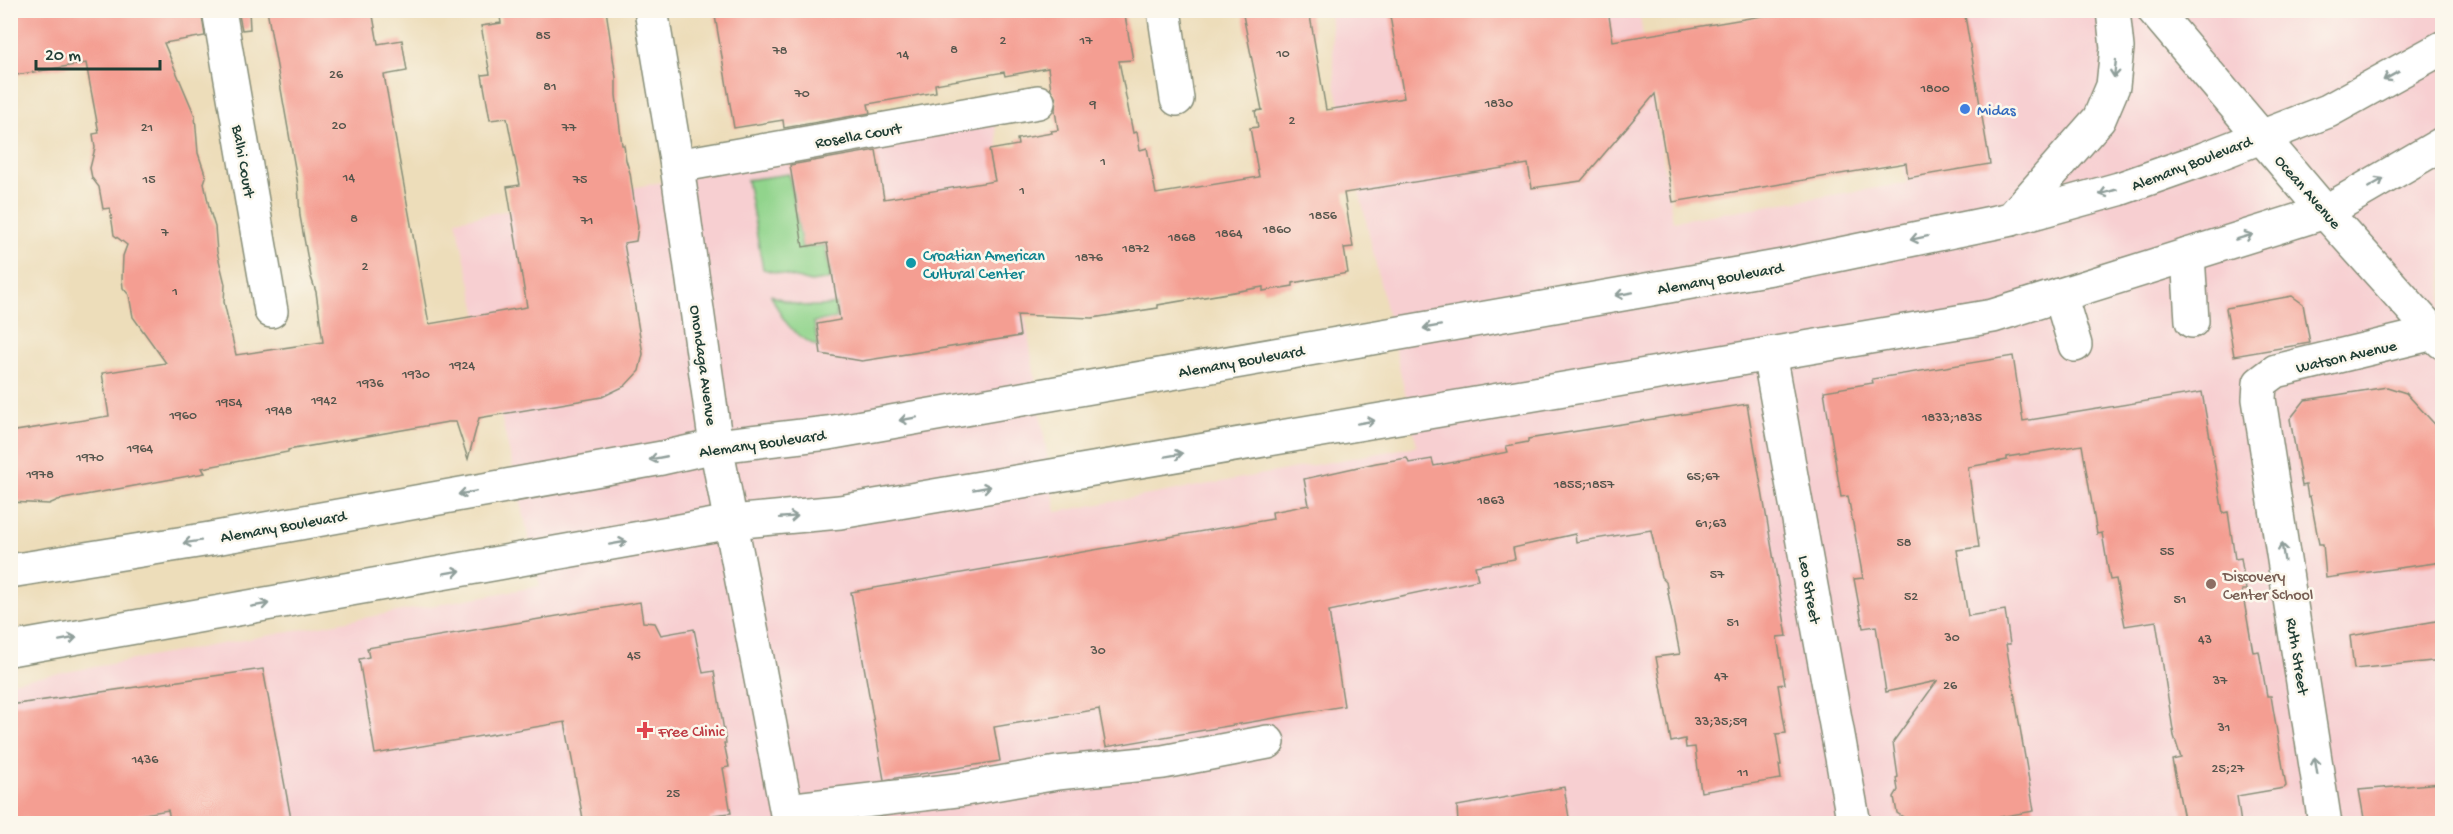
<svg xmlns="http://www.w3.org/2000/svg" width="2453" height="834" font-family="'Gochi Hand',sans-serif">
<rect width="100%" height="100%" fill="#fbf7ec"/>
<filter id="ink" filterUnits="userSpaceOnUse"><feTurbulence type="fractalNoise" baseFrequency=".0167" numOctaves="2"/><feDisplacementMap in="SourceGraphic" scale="12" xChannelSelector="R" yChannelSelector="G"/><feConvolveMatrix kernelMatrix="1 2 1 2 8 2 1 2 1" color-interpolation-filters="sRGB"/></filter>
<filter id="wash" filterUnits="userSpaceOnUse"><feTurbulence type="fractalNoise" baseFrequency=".008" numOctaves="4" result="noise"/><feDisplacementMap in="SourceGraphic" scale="24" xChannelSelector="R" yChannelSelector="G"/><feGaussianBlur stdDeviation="1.35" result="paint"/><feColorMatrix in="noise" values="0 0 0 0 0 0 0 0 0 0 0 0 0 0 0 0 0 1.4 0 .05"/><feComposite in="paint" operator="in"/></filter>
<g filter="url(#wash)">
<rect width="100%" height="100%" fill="#edddba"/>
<path fill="#f7cfd1" d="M1330,11H1639L1673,221L1907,183L1875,11H2442V823L11,824V682L540,586L456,220L621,190L994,117L1056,512L1417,446L1335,84Z"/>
<g fill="#91d48c" stroke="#588860" stroke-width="1.5">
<path d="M789,174L802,248L825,245L831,279L811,282L763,269L747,180Z"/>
<path d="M771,295C795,306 809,309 835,304L837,318L814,322L818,347C791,333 783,322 771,295Z"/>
</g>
<g id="blocks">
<g fill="#f49e92">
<path d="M10,10H201L205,36L164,43L195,116L198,153L206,177L204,183L210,211L215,227L217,252L225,284L224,302L236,355L323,342L316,292L311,277L300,216L298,185L267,10H372L378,44L402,40L407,71L384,75L429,324L527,307L507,187L520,185L507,118L490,120L482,75L490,74L481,26L501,23L499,10H606L616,78V95L622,145H624L626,160L630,173L638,227L636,241L624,243L643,354L639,371L625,386L602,397L479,418L468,459L456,422H448L288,450V452L202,468L205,473L58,500L49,504L10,502V432L109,416L102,373L166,363L133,317L129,295L123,288L122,278L123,256L127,245L114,235L110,208L103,209L99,187L92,178L90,168L95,148L93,134L99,133L86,63L10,76Z"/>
<path d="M238,10H249L250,29L242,30Z"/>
<path d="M714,10H1124L1133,60L1119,61L1133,133L1137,132L1140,150L1147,148L1156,194L1259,177L1250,128L1258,127L1255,111L1262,110L1242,10H1309L1326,110L1404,98L1389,10H1608L1613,41L1792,11L1964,10L1990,164L1908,178L1906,163L1673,202L1655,94L1581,181L1532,188L1528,164L1344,193L1353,247L1344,248L1348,273L1293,283V286L1263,291V287L1158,305V308L1092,318L1017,315L1020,336L862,361L821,354L817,324L840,320L827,243L803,247L790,165L876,150L884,199L995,181L989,150L1018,145L1017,139L1052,133L1051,131L1058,130L1055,110L1056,99L1051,89L1048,68L1005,76L1004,72L935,84L936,92L868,104L870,113L784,128L783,120L734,128Z"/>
<path d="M2292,296L2303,304L2310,343L2234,356L2226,308Z"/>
<path d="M2013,356L2023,421L2202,392L2223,513L2228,512L2235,559L2241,558L2246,590H2242L2253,652L2259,651L2267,696H2271L2286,786L2284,788L2237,796L2241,824H2185L2172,760L2181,758L2174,736L2156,621L2125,626L2116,579L2110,580L2102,533L2097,534L2082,445L2007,457V460L1968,467L1979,547L1957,550L1968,616L2005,610L2010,644H2006L2034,811L1961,824H1904L1903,817L1897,813L1894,797L1898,790L1896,778L1898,777L1893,742L1937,681L1886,692L1876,626L1863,628L1854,579L1863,578L1848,496L1841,497L1824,391L1873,383L1872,379Z"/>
<path d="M2387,387L2406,393L2442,432V562L2326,578L2323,544H2319L2310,496L2308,497L2306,485L2302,486L2290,419L2305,400Z"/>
<path d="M1747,404L1787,636L1777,637L1785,684L1778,685L1786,733L1776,734L1781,765H1779L1781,779L1701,792L1695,747L1686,748L1685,739L1671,742L1656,657L1680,654L1666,582L1661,577L1651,530L1576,542L1575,534L1513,548L1515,559L1475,566L1478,580L1329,611L1344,706L1106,747L1099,709L994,727L1000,761L884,780L851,592L1273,519L1272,512L1309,505L1304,479L1376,463L1407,458L1409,463L1432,459L1434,466L1508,452L1506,446L1528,442V439Z"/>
<path d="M640,602L643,622L655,623L661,635L694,629L703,673L714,671L726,743H724L729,767L723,768L731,813L714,815L715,818H710L711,824H584L565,722L375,754L359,659L369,657L367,648Z"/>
<path d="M2442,620V660L2354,669L2350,636Z"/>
<path d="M263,669L292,824H171L168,810L85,824H10V705Z"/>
<path d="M2442,783V824H2365L2359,790Z"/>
<path d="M1564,787L1570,824H1458L1457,806Z"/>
</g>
</g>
</g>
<g filter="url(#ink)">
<use href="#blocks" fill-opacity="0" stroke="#868d77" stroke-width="1.5"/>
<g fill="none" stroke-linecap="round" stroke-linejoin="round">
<defs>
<g id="minor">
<path d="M219,10L271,311"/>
<path d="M651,10L677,166L716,446L789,824"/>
<path d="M1164,10L1177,99"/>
<path d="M677,166L1038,102"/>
<path d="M2188,255L2192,321"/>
<path d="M2060,295L2075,345"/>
<path d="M1769,354L1854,824"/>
<path d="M787,810L965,789L1057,773L1163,762L1268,742"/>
<path d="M2325,824L2259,399L2260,383L2276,371L2434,333"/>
</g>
<g id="major">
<path d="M2154,10L2325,212L2442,342"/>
<path d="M2011,219L2099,119L2113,86L2117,48L2113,10"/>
<path d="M10,571L210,539L662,458L716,446L828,433L1783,266L2011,219L2119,189L2204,159L2328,111L2442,48"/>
<path d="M10,649L731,522L840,512L1993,316L2325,212L2442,144"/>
</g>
</defs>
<use href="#minor" stroke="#868d77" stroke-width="36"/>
<use href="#major" stroke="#868d77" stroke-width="36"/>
<use href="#minor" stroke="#fff" stroke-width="33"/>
<use href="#major" stroke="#fff" stroke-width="33"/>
</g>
<defs><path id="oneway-shaft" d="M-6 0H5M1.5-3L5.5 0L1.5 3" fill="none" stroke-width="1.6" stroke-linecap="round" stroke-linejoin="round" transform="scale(1.5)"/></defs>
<g stroke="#8f9e9a">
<use href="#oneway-shaft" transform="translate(2115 69) rotate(96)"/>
<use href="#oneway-shaft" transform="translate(2391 76) rotate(151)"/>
<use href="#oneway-shaft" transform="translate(2376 183) rotate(-30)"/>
<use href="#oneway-shaft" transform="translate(2108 192) rotate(164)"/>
<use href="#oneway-shaft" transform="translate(2244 237) rotate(-17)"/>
<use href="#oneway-shaft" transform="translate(1919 238) rotate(168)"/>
<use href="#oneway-shaft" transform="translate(1624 294) rotate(170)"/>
<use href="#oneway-shaft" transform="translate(1432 327) rotate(170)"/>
<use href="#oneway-shaft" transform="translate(908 419) rotate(170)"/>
<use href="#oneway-shaft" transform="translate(1366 422) rotate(-10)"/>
<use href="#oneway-shaft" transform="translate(1174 455) rotate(-10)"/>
<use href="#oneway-shaft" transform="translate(658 458) rotate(169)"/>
<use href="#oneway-shaft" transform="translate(982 488) rotate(-10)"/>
<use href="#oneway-shaft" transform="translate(467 493) rotate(170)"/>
<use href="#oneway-shaft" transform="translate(789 517) rotate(-5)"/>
<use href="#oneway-shaft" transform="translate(192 542) rotate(171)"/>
<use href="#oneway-shaft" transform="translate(618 543) rotate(-10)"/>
<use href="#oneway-shaft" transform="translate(2283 552) rotate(-99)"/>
<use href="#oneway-shaft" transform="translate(452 572) rotate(-10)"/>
<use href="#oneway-shaft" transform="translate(260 605) rotate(-10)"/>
<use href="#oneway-shaft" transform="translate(68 639) rotate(-10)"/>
<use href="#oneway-shaft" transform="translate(2316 766) rotate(-99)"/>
</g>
</g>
<circle fill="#3f7fe0" stroke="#fbf7ec" stroke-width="2" cx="1965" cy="109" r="6"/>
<circle fill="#0f9aa8" stroke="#fbf7ec" stroke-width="2" cx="911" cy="263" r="6"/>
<circle fill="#8d6e63" stroke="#fbf7ec" stroke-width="2" cx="2211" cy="584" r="6"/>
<path fill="#e0444e" stroke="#fbf7ec" stroke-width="2" d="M642 721h6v6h6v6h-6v6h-6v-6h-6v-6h6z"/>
<g text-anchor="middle" stroke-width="5" stroke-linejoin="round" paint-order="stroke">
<g font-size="14" fill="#54554c">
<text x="543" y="39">85</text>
<text x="1003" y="44">2</text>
<text x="1086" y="44">17</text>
<text x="954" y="53">8</text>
<text x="780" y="54">78</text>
<text x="1283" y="57">10</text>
<text x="903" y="58">14</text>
<text x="336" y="78">26</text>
<text x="550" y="90">81</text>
<text x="1935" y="92">1800</text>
<text x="802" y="97">70</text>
<text x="1499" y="107">1830</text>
<text x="1093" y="108">9</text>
<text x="1292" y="124">2</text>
<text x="339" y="129">20</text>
<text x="147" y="131">21</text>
<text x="569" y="131">77</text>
<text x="1103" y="165">1</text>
<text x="349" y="181">14</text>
<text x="149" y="183">15</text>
<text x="580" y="183">75</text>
<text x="1022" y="194">1</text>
<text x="1323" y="219">1856</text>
<text x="354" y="222">8</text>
<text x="587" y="224">71</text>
<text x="1277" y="233">1860</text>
<text x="165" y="236">7</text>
<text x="1229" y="237">1864</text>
<text x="1182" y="241">1868</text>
<text x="1136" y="252">1872</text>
<text x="1089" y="261">1876</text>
<text x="365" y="270">2</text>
<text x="175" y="295">1</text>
<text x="462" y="369">1924</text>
<text x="416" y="378">1930</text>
<text x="370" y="387">1936</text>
<text x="324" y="404">1942</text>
<text x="229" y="406">1954</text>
<text x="279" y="414">1948</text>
<text x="183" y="419">1960</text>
<text x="1952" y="421">1833;1835</text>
<text x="140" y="452">1964</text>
<text x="90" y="461">1970</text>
<text x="40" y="478">1978</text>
<text x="1703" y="480">65;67</text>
<text x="1584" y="488">1855;1857</text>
<text x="1491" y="504">1863</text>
<text x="1711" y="527">61;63</text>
<text x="1904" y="546">58</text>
<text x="2167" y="555">55</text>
<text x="1717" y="578">57</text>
<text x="1911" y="600">52</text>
<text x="2180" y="603">51</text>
<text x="1733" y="626">51</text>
<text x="1952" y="641">30</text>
<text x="2205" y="643">43</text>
<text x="1098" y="654">30</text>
<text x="634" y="659">45</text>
<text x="1721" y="680">47</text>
<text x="2220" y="684">37</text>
<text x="1950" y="689">26</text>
<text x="1721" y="725">33;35;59</text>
<text x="2224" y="731">31</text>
<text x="145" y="763">1436</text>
<text x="2228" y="772">25;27</text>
<text x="1743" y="776">11</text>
<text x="673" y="797">25</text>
</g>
<g font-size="16" fill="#366cbe" stroke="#fbf7ec" text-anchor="start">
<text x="1977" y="115">Midas</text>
</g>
<g font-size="16" fill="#1f3d34" stroke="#fbf7ec">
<text transform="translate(858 134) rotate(-10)" y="6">Rosella Court</text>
<text transform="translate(245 161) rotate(80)" y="6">Balhi Court</text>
<text transform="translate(2191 162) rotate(-21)" y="6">Alemany Boulevard</text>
<text transform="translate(2309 191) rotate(49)" y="6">Ocean Avenue</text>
<text transform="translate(1720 277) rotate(-10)" y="6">Alemany Boulevard</text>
<text transform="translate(2346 355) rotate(-13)" y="6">Watson Avenue</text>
<text transform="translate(1241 360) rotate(-10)" y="6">Alemany Boulevard</text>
<text transform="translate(705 365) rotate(82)" y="6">Onondaga Avenue</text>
<text transform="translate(762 442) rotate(-8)" y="6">Alemany Boulevard</text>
<text transform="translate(283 525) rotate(-10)" y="6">Alemany Boulevard</text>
<text transform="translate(1811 589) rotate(80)" y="6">Leo Street</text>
<text transform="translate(2299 656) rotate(81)" y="6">Ruth Street</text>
</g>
<g font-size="16" fill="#0d838f" stroke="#fbf7ec" text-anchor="start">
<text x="923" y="260">Croatian American<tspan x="923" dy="18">Cultural Center</tspan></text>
</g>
<g font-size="16" fill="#785e54" stroke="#fbf7ec" text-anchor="start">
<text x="2223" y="581">Discovery<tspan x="2223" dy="18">Center School</tspan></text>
</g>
<g font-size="16" fill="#be3a42" stroke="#fbf7ec" text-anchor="start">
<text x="658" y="736">Free Clinic</text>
</g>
</g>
<rect width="2453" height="834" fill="none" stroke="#fbf7ec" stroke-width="36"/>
<path d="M36 60v9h124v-9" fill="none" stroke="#1f3d34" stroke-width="3"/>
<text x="45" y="60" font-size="18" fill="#1f3d34" stroke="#fbf7ec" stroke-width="4.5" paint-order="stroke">20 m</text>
</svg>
